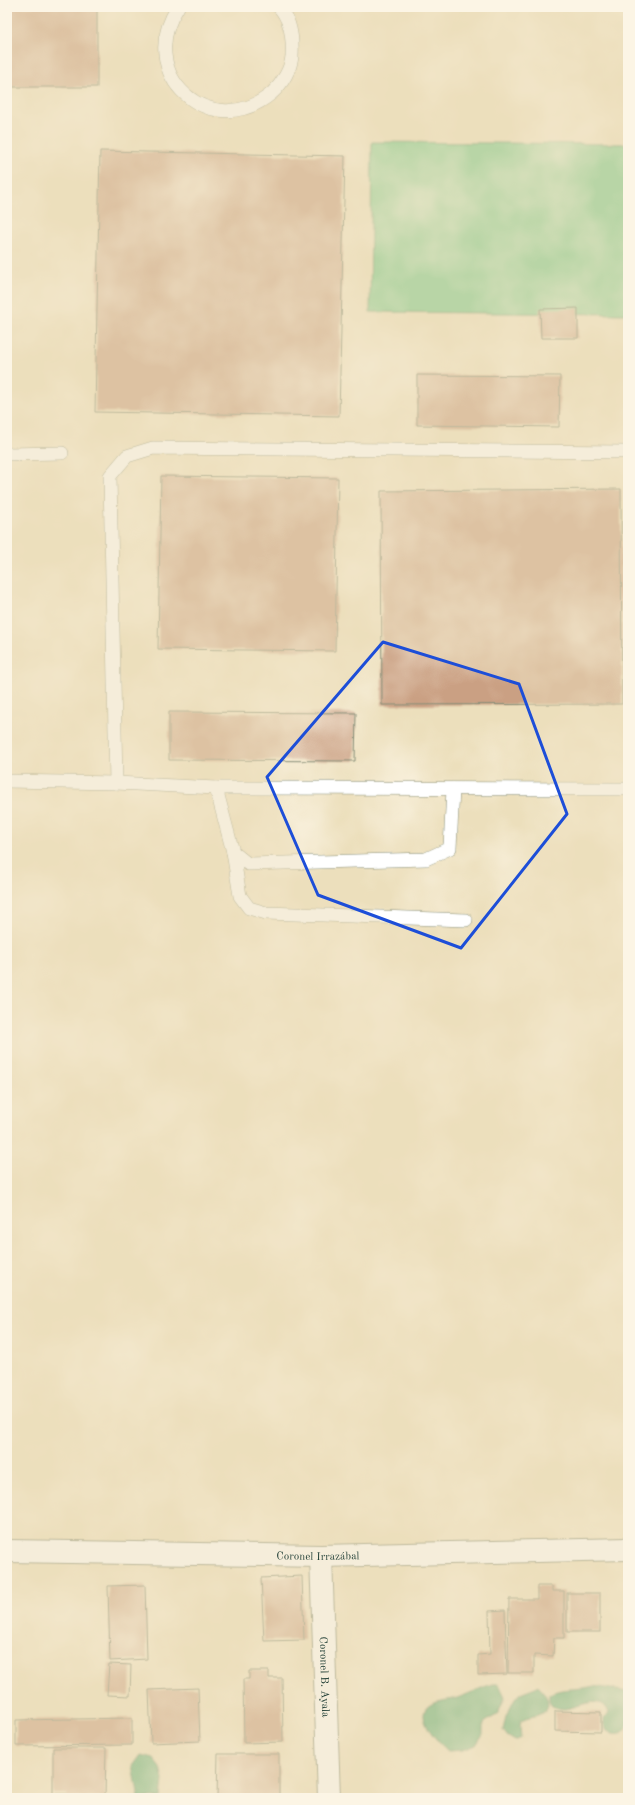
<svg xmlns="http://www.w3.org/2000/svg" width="635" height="1805" font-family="'Old Standard TT',serif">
<rect width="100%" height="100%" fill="#fcf5e5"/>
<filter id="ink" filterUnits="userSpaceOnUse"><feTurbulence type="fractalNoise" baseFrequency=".025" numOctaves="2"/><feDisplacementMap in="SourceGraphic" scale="8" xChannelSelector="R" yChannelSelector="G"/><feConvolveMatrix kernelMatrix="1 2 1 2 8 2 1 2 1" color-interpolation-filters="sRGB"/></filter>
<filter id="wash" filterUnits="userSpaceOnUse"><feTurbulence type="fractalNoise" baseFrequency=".012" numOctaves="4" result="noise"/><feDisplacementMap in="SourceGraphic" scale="16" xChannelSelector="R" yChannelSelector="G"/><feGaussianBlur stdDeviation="0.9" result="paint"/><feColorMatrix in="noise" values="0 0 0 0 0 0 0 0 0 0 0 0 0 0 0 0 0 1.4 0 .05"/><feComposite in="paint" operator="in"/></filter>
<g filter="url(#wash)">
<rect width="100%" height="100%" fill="#ecdfbc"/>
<path fill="#79cb8c" stroke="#4c8460" d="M372,142L628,144V314L370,312Z"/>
<g fill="#62af78" stroke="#407656">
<path d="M492,1684H499L505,1697L497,1715L486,1721L483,1726V1734L476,1745L463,1750L448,1751C439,1743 412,1716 430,1705C437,1701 449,1700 457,1698C469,1694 480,1688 492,1684Z"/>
<path d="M538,1686C545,1693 554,1705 542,1713C536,1717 528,1716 521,1720L520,1726L521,1738L515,1741L507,1736L503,1730L506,1716L515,1699L520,1693Z"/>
<path d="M594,1686L628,1692C628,1710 635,1743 607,1731L604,1725V1719L609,1713C602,1692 578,1708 564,1709C560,1709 555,1707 552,1706L549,1700V1694C563,1687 579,1690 594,1686Z"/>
<path d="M141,1755L153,1758L160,1767L163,1780L161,1798H139L133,1766Z"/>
</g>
<g id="blocks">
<g fill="#caa083">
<rect x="7" y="7" width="90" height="80"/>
<path d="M100,151L345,156L339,416L95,412Z"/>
<path d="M578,308V338H541L540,309Z"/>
<path d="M417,375L560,376L559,427L417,425Z"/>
<path d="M161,476L338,478L335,651L158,649Z"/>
<path d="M621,489L622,704L382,705L381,491Z"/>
<path d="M169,712L356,713L355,761L169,760Z"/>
<path d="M302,1576L304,1640L264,1641L261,1578Z"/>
<path d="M145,1585L147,1659L110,1661L108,1586Z"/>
<path d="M537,1586H552V1591H564V1638H554L553,1656L534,1655V1673H508L509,1599H537Z"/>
<rect x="567" y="1593" width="33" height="39"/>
<path d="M505,1610L507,1674L478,1675V1655L490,1654L489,1611Z"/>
<path d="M109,1664L131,1665L130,1696L107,1695Z"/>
<path d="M249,1671H269V1678H282L283,1742L244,1743L243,1679H249Z"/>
<path d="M198,1688L200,1741L151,1743L149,1690Z"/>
<path d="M555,1711L601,1712V1732L555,1731Z"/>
<path d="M132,1718V1745L16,1746V1720Z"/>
<path d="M53,1748H106L105,1798H67V1794H53Z"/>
<path d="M218,1754H279V1798H217Z"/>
</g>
</g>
</g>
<g filter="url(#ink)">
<use href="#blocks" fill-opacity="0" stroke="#868e78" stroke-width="1"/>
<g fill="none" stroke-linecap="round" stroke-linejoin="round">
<defs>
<g id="service">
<path d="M178,7C133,75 212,144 272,93C282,84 291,69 292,56C293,39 291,20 279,7"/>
<path d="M7,454L62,453"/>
<path d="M7,781L116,783L216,788L628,789"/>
<path d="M116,783L110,476L127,456L153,448L628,452"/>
<path d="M216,788L233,852L248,864L426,859L450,848L453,789"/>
<path d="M233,852L240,896L249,908L266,913L466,920"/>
</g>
<g id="minor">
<path id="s1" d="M7,1551L321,1556L628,1549"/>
<path id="s2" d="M321,1556L329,1798"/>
</g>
</defs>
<use href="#service" stroke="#868e78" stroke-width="14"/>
<use href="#minor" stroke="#868e78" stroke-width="24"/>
<use href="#service" stroke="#fff" stroke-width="13"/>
<use href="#minor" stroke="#fff" stroke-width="22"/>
</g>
</g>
<path d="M0 0H635V1805H0ZM383,642L519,684L567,814L461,948L318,895L267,777Z" fill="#ecdfbc" fill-opacity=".55" fill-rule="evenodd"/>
<path fill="none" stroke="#1d4ed8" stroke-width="3" stroke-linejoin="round" d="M383,642L519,684L567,814L461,948L318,895L267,777Z"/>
<g text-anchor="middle" stroke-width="3" stroke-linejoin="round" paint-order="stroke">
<g font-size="11" fill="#1f3d34" stroke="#fcf5e5">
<text dy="4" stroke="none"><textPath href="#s1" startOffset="311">Coronel Irrazábal</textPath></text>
<text dy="4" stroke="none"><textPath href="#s2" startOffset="121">Coronel B. Ayala</textPath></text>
</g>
</g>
<rect width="635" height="1805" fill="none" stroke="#fcf5e5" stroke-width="24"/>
</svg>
